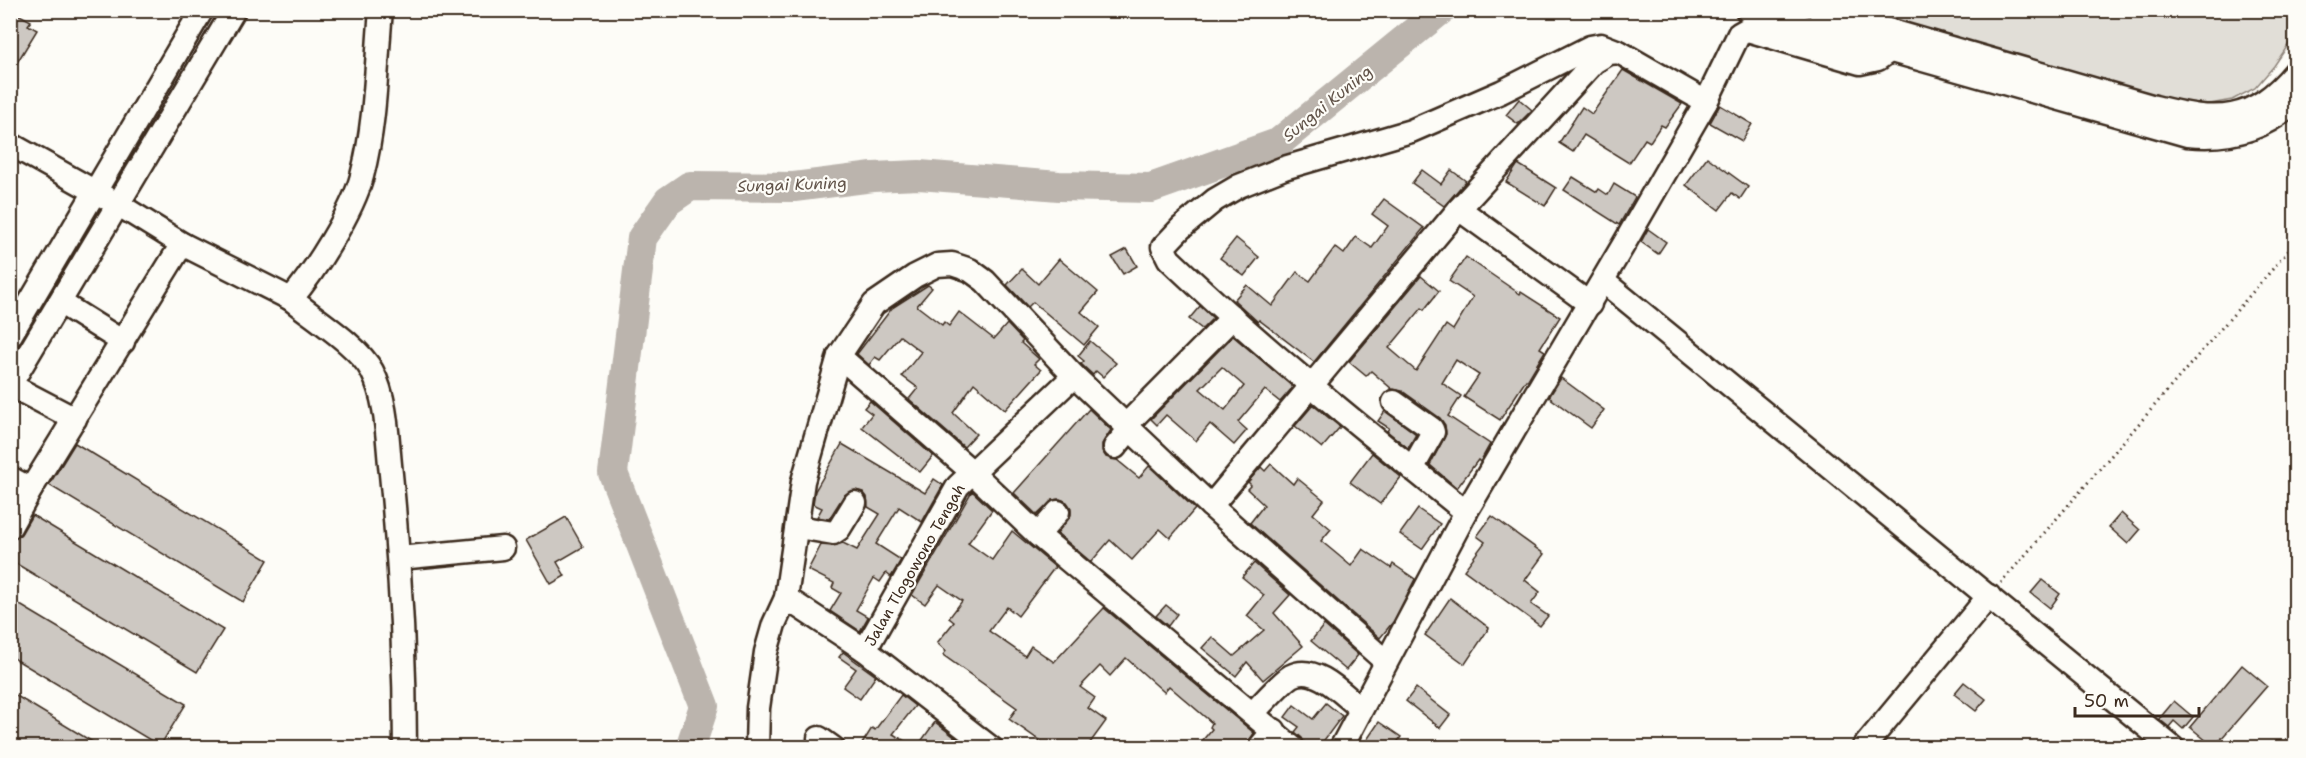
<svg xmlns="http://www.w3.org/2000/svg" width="2306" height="758" font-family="'Shantell Sans',sans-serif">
<rect width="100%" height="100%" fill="#fdfcf7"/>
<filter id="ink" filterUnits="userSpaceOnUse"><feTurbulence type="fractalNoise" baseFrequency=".0167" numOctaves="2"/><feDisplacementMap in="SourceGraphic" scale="12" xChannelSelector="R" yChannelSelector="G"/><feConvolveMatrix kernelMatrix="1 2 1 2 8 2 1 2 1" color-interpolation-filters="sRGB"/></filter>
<g filter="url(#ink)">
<path fill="#e1ded7" stroke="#8e847a" stroke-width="1.5" d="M1855,11H2295V35L2274,66L2255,88L2232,100L2199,106L2168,99Z"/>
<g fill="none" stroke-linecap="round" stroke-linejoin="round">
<path stroke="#bbb4ad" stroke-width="30" d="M690,748L704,706L613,473L642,238L668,201L690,186L794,187L873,177L919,175L1059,186L1151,188L1278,143L1441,10"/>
</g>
<g fill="#cdc8c2" stroke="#3b2a1e" stroke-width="1.5" fill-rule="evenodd">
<path d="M10,10L31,21L28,25L37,30L10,74Z"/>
<path d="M1623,70L1682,104L1665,127L1661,125L1650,142L1645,139L1629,163L1584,135L1573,152L1559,143L1582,107L1592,114Z"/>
<path d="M1519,99L1532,110L1518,124L1506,115Z"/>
<path d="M1720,105L1752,124L1742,141L1710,123Z"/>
<path d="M1707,157L1748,187L1740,199L1732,193L1719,210L1686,185Z"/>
<path d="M1518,164L1556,188L1545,206L1506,182Z"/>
<path d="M1422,170L1441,184L1451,170L1466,181L1444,206L1412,183Z"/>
<path d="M1573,177L1597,192L1599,189L1608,195L1614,184L1635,197L1619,225L1564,190Z"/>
<path d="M1384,199L1424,228L1314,362L1259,320L1258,322L1234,300L1247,285L1272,306L1297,272L1310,281L1335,247L1344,254L1356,237L1372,248L1388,226L1372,214Z"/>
<path d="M1648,229L1666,242L1658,254L1641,242Z"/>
<path d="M1236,238L1259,257L1244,276L1220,258Z"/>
<path d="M1127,249L1137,266L1123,274L1112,257Z"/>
<path d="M1466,257L1520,294L1521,292L1560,317L1540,348L1545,351L1527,381L1526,380L1500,420L1464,397L1479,375L1456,360L1442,383L1461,396L1448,416L1490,444L1480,462L1478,460L1457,488L1430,465L1446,434L1445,425L1440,418L1402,391L1392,389L1371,371L1366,376L1349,362L1421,276L1439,291L1424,310L1422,308L1389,348L1416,371L1446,325L1453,330L1473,297L1449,281Z"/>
<path d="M1059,259L1098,292L1081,312L1099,327L1084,345L1033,302L1028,307L1007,285L1022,269L1038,284Z"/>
<path d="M928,285L932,288L917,306L942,325L944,322L949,326L959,312L994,339L1007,324L1023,341L1021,343L1039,359L1034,364L1041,370L1005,410L974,383L953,413L976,434L964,447L909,399L918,388L902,376L921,352L900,336L880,360L875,357L869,365L857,354L892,308Z"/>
<path d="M1200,306L1213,318L1202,329L1189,319Z"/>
<path d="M1233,336L1293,387L1280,402L1265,390L1238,422L1247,430L1234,445L1210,424L1196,441L1166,415L1157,425L1151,419ZM1222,367L1244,386L1225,410L1200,389Z"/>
<path d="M1090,341L1116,363L1103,377L1096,371L1093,375L1081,364L1084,361L1078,356Z"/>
<path d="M1561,378L1604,410L1591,428L1549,397Z"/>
<path d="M870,401L933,456L920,472L862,427L872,414L864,408Z"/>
<path d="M1313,405L1340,427L1322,448L1295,426Z"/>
<path d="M1089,409L1111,430L1102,444V451L1106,457L1117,460L1139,478L1149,466L1195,509L1170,538L1160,529L1132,560L1110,540L1091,562L1057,533L1071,515V508L1067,502L1060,499L1053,500L1037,515L1014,493Z"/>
<path d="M1385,411L1416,434L1408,448L1387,431L1389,428L1378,421Z"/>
<path d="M75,443L268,560L243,602L49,485Z"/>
<path d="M842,444L925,493L934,479L943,485L922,522L899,507L876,544L901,560L891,577L886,573L880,582L874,578L856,610L868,617L860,631L830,611L841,593L832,588L834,583L808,570L821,545L832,546L843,543L857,550L880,514L868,507L867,497L863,492L855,490L844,495L829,519L817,517L822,508L813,504L815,491Z"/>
<path d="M1372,453L1401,477L1380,504L1350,482Z"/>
<path d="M1271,464L1293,484L1297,478L1324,500L1313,514L1331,529L1321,541L1338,555L1351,566L1363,549L1391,568L1393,564L1415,579L1393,622L1380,638L1250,523L1264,505L1247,489L1251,485L1248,482L1261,467L1265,471Z"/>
<path d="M972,491L992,510L968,543L992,560L1012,531L1055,567L1018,616L1007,607L989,631L1025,656L1031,646L1054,662L1104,608L1254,733L1246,747H1197L1212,729L1210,727L1212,723L1169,686L1164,692L1126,658L1110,676L1100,666L1080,687L1095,698L1088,708L1106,721L1087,747H1035L1040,741L1009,719L1017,708L943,655L946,651L937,643L954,622L949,618L962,601L939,585L925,604L912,595Z"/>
<path d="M1418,509L1440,524L1422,549L1400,534Z"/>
<path d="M2121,513L2140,530L2128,544L2109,527Z"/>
<path d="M32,515L223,630L197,672L10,560V540L21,534Z"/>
<path d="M1492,516L1544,554L1525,580L1540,592L1531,604L1548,616L1540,626L1464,570L1485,542L1477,536Z"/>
<path d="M566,517L583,547L557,562L565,576L551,584L526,540Z"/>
<path d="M1254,563L1290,595L1274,613L1303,646L1263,680L1247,662L1236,676L1202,648L1212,637L1234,656L1264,630L1247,616L1264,595L1242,577Z"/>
<path d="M2042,580L2060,594L2050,608L2031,593Z"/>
<path d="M1450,598L1489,628L1465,664L1425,635Z"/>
<path d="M10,599L186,704L160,746L10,656Z"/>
<path d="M1166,605L1177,614L1168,626L1156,616Z"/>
<path d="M1324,625L1358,655L1346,670L1311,641Z"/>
<path d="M843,652L876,676L860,699L843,687L856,669L839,657Z"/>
<path d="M2242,665L2267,686L2214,747L2190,727Z"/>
<path d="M1964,682L1986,699L1976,711L1954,694Z"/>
<path d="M1416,688L1450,715L1440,728L1406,701Z"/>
<path d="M10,692L101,747H10Z"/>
<path d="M901,695L915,706L893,734L915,747H860L872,728L875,730Z"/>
<path d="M2174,701L2193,717L2183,729L2174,721L2169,727L2159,719Z"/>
<path d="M1326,703L1342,716L1319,747H1306L1302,738L1295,732L1299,727L1285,717L1294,705L1313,719Z"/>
<path d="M935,722L957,739L951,747H917Z"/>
<path d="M1379,722L1401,737L1394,747H1362Z"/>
</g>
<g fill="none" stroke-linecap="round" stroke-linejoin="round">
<defs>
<g id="minor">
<path d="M1747,10L2187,135C2228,139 2267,130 2296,99"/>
<path d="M1819,10L2155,107C2218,123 2252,124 2296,71"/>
<path d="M10,144L119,205L182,244L291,299C315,271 353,211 362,176C376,123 376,65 381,10"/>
<path d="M1459,209L1590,304"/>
<path d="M1603,281L2173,748"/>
<path d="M291,299C314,318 359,346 372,371C388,402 387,441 391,474C400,565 405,656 405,748"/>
<path d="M61,303L123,342"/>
<path d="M10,336L202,10"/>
<path d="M839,356L971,471L1038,535L1293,748"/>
<path d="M10,385L234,10"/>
<path d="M10,385L75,419"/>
<path d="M1394,402L1432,429L1433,432L1412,469"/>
<path d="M1126,425L1233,317"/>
<path d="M1115,447L1130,429"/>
<path d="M10,478L31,489L10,527"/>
<path d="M31,489L182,244"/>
<path d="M1211,506L1459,209L1594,62L1609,53L1619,52L1706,102"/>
<path d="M1466,512C1366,431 1263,349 1169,259L1163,247L1181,228L1215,200L1239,186L1284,168L1411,131L1501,92L1590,47L1601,45L1619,52"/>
<path d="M798,527L833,533L839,529L855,503"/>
<path d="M1038,535L1058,512"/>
<path d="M399,558L503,548"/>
<path d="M786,598L865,650L991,748"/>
<path d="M865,650L958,486L1074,376"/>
<path d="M1253,713C1262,704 1281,682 1291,676C1315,663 1344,695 1361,709"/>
<path d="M819,738L833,748"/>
<path d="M757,748L758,708L766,652L774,624L786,598L803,481L839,356L874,304L915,276L937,265L952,264L970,270L985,281L1074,376L1211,506L1385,661"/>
<path d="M1259,748L1274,730"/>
<path d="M1341,748L1466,512L1624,244L1706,102L1739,34L1746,30L1751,31L1860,63L1878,59L1909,37"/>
<path d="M1863,748L1989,596"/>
</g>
</defs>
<use href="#minor" stroke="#3b2a1e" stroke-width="27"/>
<path stroke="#3b2a1e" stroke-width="3" stroke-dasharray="1.5 4.5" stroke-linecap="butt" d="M2001,583L2296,242"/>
<use href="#minor" stroke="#fdfcf7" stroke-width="22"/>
</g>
</g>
<g text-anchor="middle" stroke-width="4.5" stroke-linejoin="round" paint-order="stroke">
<g font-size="15" fill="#3b2a1e" stroke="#fdfcf7">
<text transform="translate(915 565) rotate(-60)" y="5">Jalan Tlogowono Tengah</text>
</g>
<g font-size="16" font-style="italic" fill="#615349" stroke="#fdfcf7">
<text transform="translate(1327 103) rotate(-39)" y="6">Sungai Kuning</text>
<text transform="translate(792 184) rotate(-2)" y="6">Sungai Kuning</text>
</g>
</g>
<rect width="2306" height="758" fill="none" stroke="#fdfcf7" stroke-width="36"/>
<rect x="18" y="18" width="2270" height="722" fill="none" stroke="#3b2a1e" stroke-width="2" filter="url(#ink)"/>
<path d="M2075 707v9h124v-9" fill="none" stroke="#3b2a1e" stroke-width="3"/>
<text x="2084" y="707" font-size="18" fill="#3b2a1e" stroke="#fdfcf7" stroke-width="4.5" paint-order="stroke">50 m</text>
</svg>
